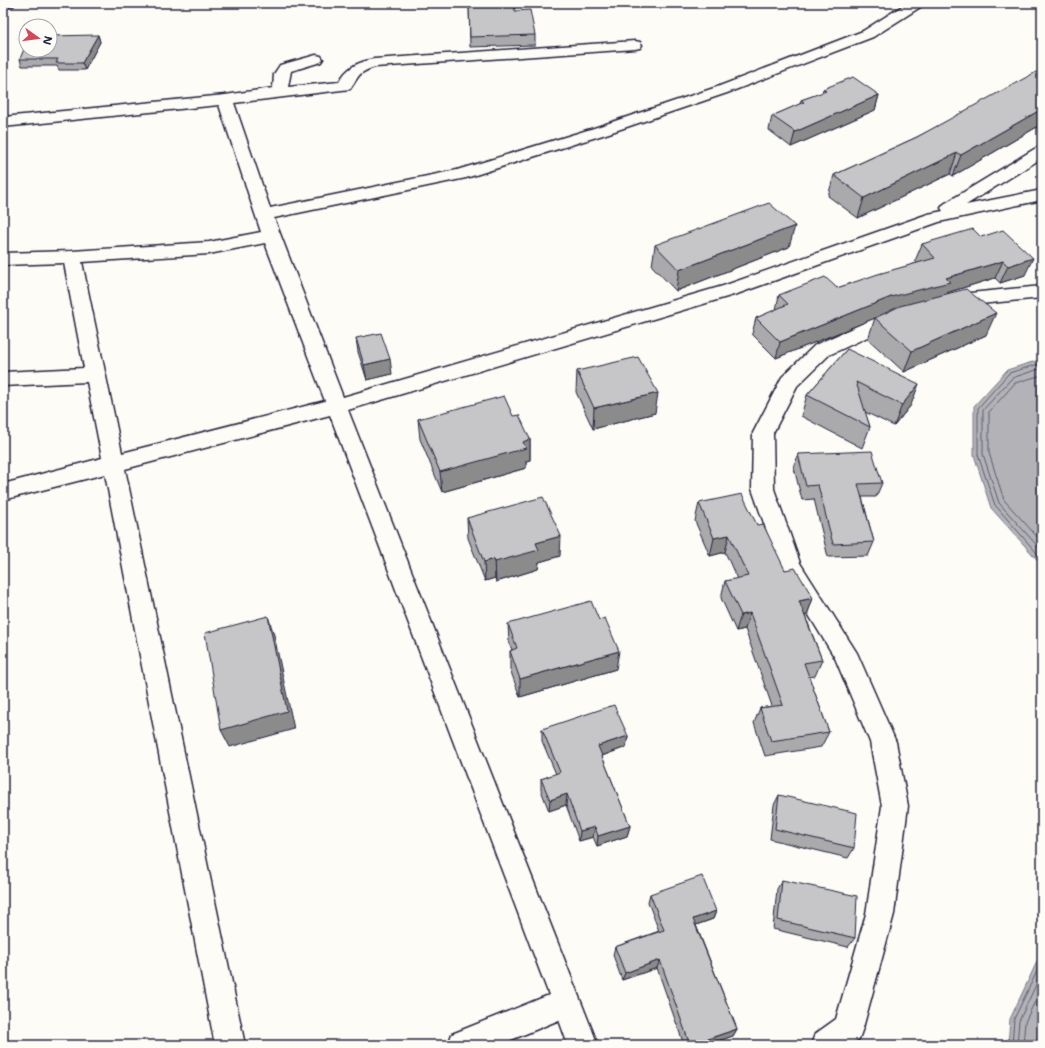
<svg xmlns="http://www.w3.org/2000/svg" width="1045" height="1048" font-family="'Shantell Sans',sans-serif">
<rect width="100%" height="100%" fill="#fdfcf7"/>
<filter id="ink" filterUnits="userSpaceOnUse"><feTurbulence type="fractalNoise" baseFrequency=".025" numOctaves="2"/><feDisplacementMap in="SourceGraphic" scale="8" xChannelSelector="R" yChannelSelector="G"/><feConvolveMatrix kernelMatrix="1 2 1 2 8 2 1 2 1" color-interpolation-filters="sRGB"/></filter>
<g filter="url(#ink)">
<g fill="#b2b2b7" stroke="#787885">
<path d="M1042,359V565L991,508L974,455V406L1007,370Z"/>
<path d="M1042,951V1045H1008L1010,1019Z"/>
</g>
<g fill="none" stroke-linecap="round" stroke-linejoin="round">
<g stroke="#5c5c6d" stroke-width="1">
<path d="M1042,363L1009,373L978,408V455L995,505L1042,559"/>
<path d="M1042,368L1012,378L983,410V454L999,503L1042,551"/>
<path d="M1042,375L1015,383L989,412V453L1004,500L1042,542"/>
<path d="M1012,1045L1014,1019L1042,961"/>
<path d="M1017,1045L1019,1021L1042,972"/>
<path d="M1023,1045L1025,1022L1042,987"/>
</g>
<defs>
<g id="minor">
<path d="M3,3H15L13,6L3,7Z"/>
<path d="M907,3H924L922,6L873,37L727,93L606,134L466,178L274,218L343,397L723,286L928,214L943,211L941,208L944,204L1036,148L1042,146V158L966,205L1042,190V200L939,222L737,294L348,410L598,1045H568L559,1020L499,1045H448L452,1034L549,995L330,415L125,469L245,1045H215L105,474L3,500V484L102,458L87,382L3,386V372L84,368L64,263L3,265V253L72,251L209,242L261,232L219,105L3,127V117L225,95L273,88L274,74L280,65L316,55L321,56L323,59L321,62L291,71L288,87L339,82C347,67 358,62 374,59L635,41L640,42L642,45L640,48L635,49L375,67C357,73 360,75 350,89L234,103L270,208L457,170L594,128L717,87L863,31ZM265,243L325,401L122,453L82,262L209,254Z"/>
<path d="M1042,286V298L970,305L948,311L941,309L939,305L941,301L970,293Z"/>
<path d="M900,312L907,313L909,318L907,323L891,326L829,355L797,386L773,433L774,489L800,563L857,653L896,742L908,806L894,914L863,1028L859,1039L850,1045H811L815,1034L836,1019L866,914L882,806L870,742L835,658L779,566L752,489L753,433L782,377L815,345L879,316Z"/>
</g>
</defs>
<use href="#minor" stroke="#22223b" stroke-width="3"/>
<use href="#minor" fill="#fdfcf7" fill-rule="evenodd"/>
</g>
<g fill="#aaaaac" stroke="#22223b">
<path d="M469,5L515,11L535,35V45L470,47Z"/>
<path d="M98,35L100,42L85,70H59L57,66H22L20,59Z"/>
<path d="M1042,73V124L953,176L950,174L858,218L828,196L834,175L917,137Z"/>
<path d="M823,89L879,95L875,110L791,147L769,130L772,116L800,104L801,100L822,93Z"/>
<path d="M981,237L1025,275L1000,283L995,278L946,293L945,294L986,335L904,372L868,339L875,318L776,358L752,334L756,318L776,310L779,295L837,288L917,263L915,261L922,244Z"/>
<path d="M655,245L789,247L676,291L652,266Z"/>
<path d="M356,338L392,374L367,380L358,352Z"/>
<path d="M847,349L911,405L894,426L865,412L870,427L862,448L801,416L807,395Z"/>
<path d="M577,371L655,413L593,429L576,392Z"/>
<path d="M513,416L530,439V460L526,461V468L442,492L420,439L418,419Z"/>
<path d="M798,454L882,483L876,497H862L874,542L868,556L828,557L814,499L802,500L794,468Z"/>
<path d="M699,503L757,525L785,570L813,598L807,615H805L822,660L815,676L809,677L829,732L821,747L765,756L754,723L760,708L772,706L745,629L736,631L721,598L725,581L737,579L725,552L710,556L695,521Z"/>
<path d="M467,518L560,556L539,562L538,569L496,582L495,578L485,581L468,538Z"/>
<path d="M508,624L616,669L520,697L510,669V651L512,650L509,642Z"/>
<path d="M542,729L628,736L626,747L602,756L630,826L627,836L597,846L593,837L579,841L566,805L549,811L541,790V779L556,774L542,741Z"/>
<path d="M779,795L854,848L848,858L770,839L774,805Z"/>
<path d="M782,880L855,938L848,947L773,929L777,889Z"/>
<path d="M650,894L716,911L713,919L696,925L737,1029L733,1036L706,1045H684L657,968L622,980L613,955L615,947L659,931L648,902Z"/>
</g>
<g fill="#8b8b8c" stroke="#22223b">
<path d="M98,35L100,42L85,70L82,63Z"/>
<path d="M879,95L875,110L791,147L795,132Z"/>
<path d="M1042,109V124L953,176L961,155Z"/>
<path d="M957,153L950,174L858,218L864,198Z"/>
<path d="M795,226L789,247L676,291L679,270Z"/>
<path d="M1033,258L1025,275L1000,283L1008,266Z"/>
<path d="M1003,261L995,278L946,293L943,298L885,314L776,358L780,342L891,297L946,278Z"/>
<path d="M996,313L986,335L904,372L912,351Z"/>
<path d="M390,359L392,374L367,380L364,365Z"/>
<path d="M919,384L911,405L894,426L902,405Z"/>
<path d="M658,393L655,413L593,429L594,408Z"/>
<path d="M530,439V460L526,461V468L442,492L440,472Z"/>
<path d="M729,535L725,552L710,556L714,538Z"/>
<path d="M561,536L560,556L539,562L538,569L496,582L495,562L536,543Z"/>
<path d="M494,559L495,578L485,581L484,562Z"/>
<path d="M813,598L807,615L793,618L799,601Z"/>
<path d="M750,613L745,629L736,631L741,615Z"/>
<path d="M268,616L274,635L294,729L230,747L221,730Z"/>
<path d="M619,651L616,669L520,697V679Z"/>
<path d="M628,736L626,747L596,758L598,746Z"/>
<path d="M567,794L566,805L549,811L550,800Z"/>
<path d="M630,826L627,836L597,846L598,836Z"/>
<path d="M595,827L593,837L579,841L580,831Z"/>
<path d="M716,911L713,919L690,927L693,919Z"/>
<path d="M660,960L657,968L622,980L625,973Z"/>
<path d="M737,1029L733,1036L706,1045H691Z"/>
</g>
<g fill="#c6c6c8" stroke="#22223b">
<path d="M514,3L515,11L530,10L535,35L470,37L469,5Z"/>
<path d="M98,35L82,63H56L58,59H20L26,44V50H50V36Z"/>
<path d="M1036,72L1040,74L1042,73V109L961,155L957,153L864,198L834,175L917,137Z"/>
<path d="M853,77L879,95L795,132L772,116L804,102L801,100L826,91L823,89Z"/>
<path d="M769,203L795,226L679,270L655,245Z"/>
<path d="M973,229L981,237L1003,230L1033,258L1008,266L1003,261L946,278L950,282L891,297L780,342L756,318L788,304L779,295L825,277L837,288L878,274L935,258L922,244Z"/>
<path d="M966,289L996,313L912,351L875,318L900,306Z"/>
<path d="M381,333L390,359L364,365L356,338Z"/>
<path d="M847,349L919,384L902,405L856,382L870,427L807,395Z"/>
<path d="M638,357L658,393L594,408L577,371Z"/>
<path d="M504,396L513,416L519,415L530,439L523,442L526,448L440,472L418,419Z"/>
<path d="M872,451L882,483L858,484L874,542L833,544L818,485L806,486L798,454Z"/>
<path d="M742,494L757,525L763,524L785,570L795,568L813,598L799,601L822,660L804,663L829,732L771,741L760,708L783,705L750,613L741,615L725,581L748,576L729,535L714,538L699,503Z"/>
<path d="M543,497L561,536L536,543L539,550L495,562L494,559L484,562L467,518Z"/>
<path d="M591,601L599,620L605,618L619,651L520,679L510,651L517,648L508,624Z"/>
<path d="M268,616L287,711L221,730L205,633Z"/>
<path d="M614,705L628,736L598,746L630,826L598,836L595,827L580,831L567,794L550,800L541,779L560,772L542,729Z"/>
<path d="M779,795L857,813L854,848L775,829Z"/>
<path d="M702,876L716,911L693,919L737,1029L690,1045L660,960L625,973L615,947L664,930L650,894Z"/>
<path d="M782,880L857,896L855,938L778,920Z"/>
</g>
</g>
<rect width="1045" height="1048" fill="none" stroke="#fdfcf7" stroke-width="16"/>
<rect x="8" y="8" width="1029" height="1032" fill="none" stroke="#22223b" stroke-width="1.5" filter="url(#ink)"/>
<g transform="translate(38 38) rotate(104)"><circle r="19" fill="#fdfcf7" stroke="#a5a5ac"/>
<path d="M0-3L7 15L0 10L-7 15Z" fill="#d1495b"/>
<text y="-6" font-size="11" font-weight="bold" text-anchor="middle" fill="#22223b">N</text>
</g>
</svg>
